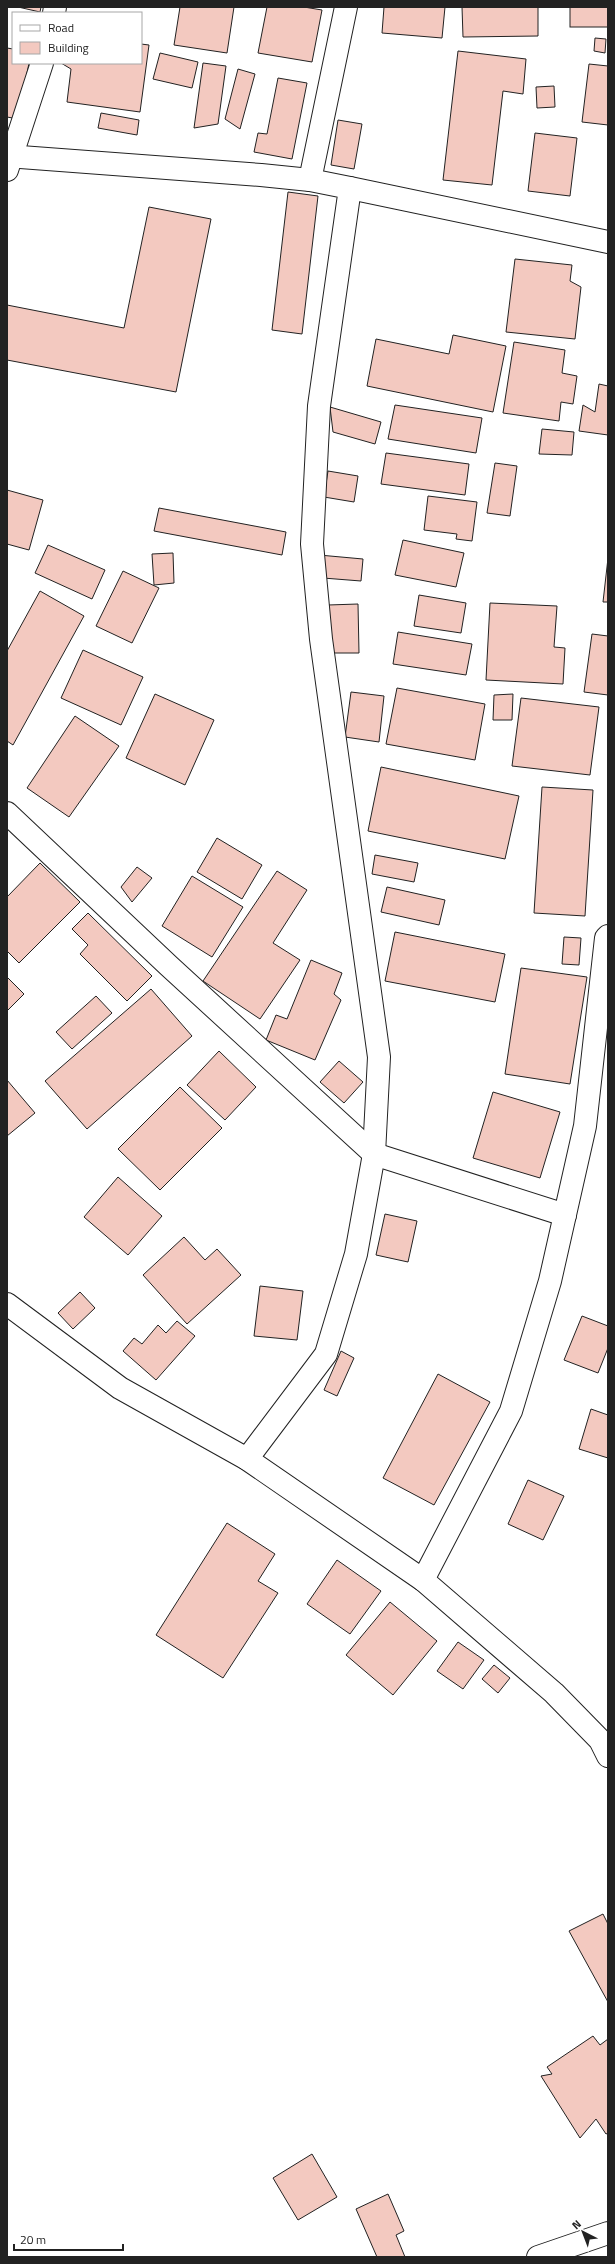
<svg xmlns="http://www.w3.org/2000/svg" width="615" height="2264" font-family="'Titillium Web',sans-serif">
<rect width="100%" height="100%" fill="#fff"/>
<g fill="#f3c9c0" stroke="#222">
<path d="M18,7H41L40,12Z"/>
<path d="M180,7H234L227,53L174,45Z"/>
<path d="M267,7H304L322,10L312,62L258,53Z"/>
<path d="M384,7H445L442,38L382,33Z"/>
<path d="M462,7H538V36L463,37Z"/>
<rect x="570" y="7" width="38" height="20"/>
<path d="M595,38L606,39L605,53L594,51Z"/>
<path d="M141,44L149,45L140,112L67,102L71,69L61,63H141Z"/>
<path d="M7,48L13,49V63H29L18,119L7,117Z"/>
<path d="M458,51L526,59L523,94L503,91L492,185L443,180Z"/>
<path d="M160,53L198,62L192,88L153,79Z"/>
<path d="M203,63L226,66L218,124L194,128Z"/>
<path d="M589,64L608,66V125L582,122Z"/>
<path d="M238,69L255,74L240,129L225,119Z"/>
<path d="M278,78L307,83L292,159L254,152L258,133L267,134Z"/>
<path d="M554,86L555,107L537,108L536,87Z"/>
<path d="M101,113L139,120L137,135L98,128Z"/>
<path d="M338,120L362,124L354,169L331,165Z"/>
<path d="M535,133L577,138L570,196L528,191Z"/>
<path d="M288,192L318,196L302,334L272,330Z"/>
<path d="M149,207L211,219L176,392L7,360V305L124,328Z"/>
<path d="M515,259L572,265L570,281L581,287L575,339L506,332Z"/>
<path d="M453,335L506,346L493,412L367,386L376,339L449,354Z"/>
<path d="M514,342L565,350L562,373L577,376L573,404L561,402L559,421L503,413Z"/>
<path d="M599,384L608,386V435L579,431L583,405L595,412Z"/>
<path d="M395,405L482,418L476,453L388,439Z"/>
<path d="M330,407L381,422L375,444L333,432Z"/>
<path d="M542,429L574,432L572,455L539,454Z"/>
<path d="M386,453L469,464L465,495L381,484Z"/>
<path d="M495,463L517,466L510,516L487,513Z"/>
<path d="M328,471L358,476L354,502L324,497Z"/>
<path d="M7,490L43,500L29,550L7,544Z"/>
<path d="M428,496L477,502L472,541L456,539L457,534L424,530Z"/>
<path d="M159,508L286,532L282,555L154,531Z"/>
<path d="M403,540L464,553L456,587L395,575Z"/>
<path d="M48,545L105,570L92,599L35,573Z"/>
<path d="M173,553L174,583L154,585L152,554Z"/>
<path d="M319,555L363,559L361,581L323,578Z"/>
<path d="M608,558V602H603Z"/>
<path d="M123,571L159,588L132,643L96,626Z"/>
<path d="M40,591L84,616L13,745L7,741V651Z"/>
<path d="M419,595L466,603L461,633L414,626Z"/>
<path d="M490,603L557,606L554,647L565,648L563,684L486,680Z"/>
<path d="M358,604L359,653H329L328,605Z"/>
<path d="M398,632L472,644L466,675L393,664Z"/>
<path d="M592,634L608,636V695L584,692Z"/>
<path d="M83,650L143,677L121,725L61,698Z"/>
<path d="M397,688L485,704L475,760L386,744Z"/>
<path d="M351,692L384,696L379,742L345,737Z"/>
<path d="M155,694L214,720L185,785L126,758Z"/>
<path d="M513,694L512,720H493L494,695Z"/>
<path d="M521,698L599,707L590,775L512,766Z"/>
<path d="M75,716L119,746L69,817L27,788Z"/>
<path d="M381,767L519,796L505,859L368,831Z"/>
<path d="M542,787L593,790L585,916L534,913Z"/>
<path d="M217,838L262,865L242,899L197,872Z"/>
<path d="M375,855L418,863L414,882L372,874Z"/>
<path d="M40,863L80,902L19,963L7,951V897Z"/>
<path d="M137,867L152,878L132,902L121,887Z"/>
<path d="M277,871L307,890L273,943L300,960L260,1019L203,981Z"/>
<path d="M192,876L243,907L212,957L162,926Z"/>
<path d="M387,887L445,900L439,925L381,912Z"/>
<path d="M88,913L152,976L127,1001L80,954L88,945L72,929Z"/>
<path d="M395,932L505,954L495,1002L385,981Z"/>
<path d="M564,937L581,938L579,965L562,964Z"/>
<path d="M311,960L342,973L334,994L341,1000L315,1060L266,1040L276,1015L287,1019Z"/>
<path d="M521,968L587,977L570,1084L505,1074Z"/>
<path d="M7,977L24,994L7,1011Z"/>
<path d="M151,989L192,1036L87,1129L45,1081Z"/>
<path d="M96,996L112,1013L72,1049L56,1032Z"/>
<path d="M219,1051L256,1087L225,1120L187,1085Z"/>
<path d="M339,1061L363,1082L344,1103L320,1082Z"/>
<path d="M7,1080L35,1113L7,1136Z"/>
<path d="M180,1087L222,1128L160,1190L118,1149Z"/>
<path d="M493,1092L560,1112L540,1178L473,1158Z"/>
<path d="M118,1177L162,1216L128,1255L84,1217Z"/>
<path d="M385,1214L417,1221L408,1262L376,1255Z"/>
<path d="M184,1237L205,1260L217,1249L241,1275L187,1324L143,1275Z"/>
<path d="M260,1286L303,1291L297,1340L254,1336Z"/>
<path d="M80,1292L95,1308L73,1329L58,1313Z"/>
<path d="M582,1316L608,1326V1348L598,1373L564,1360Z"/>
<path d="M177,1321L195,1336L156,1380L123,1351L134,1338L142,1344L158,1325L166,1333Z"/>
<path d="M341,1351L354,1358L337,1396L324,1390Z"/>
<path d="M438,1374L490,1402L434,1505L383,1478Z"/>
<path d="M591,1409L608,1415V1458L579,1449Z"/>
<path d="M528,1480L564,1496L543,1540L508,1524Z"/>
<path d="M227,1523L275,1554L258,1581L278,1593L223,1678L156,1635Z"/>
<path d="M337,1560L381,1591L350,1634L307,1604Z"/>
<path d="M390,1602L437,1641L393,1695L346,1655Z"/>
<path d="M458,1642L484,1660L463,1689L437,1671Z"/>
<path d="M494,1665L510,1678L498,1693L482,1679Z"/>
<path d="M603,1914L608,1924V2002L569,1931Z"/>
<path d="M593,2036L600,2045L608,2039V2133L606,2134L596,2119L580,2138L541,2076L552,2074L547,2067Z"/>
<path d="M312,2154L337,2197L298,2220L273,2178Z"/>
<path d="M388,2194L404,2231L396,2235L405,2257H377L356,2209Z"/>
</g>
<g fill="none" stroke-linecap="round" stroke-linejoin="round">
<defs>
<g id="street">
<path d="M54,13L55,7"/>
<path d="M7,156L261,175L310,180L350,188L319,406L312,544L321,639L379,1057L374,1154L356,1254L326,1354L247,1459"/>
<path d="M7,170L42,63"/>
<path d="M310,180L346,7"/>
<path d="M350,188L608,242"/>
<path d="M7,813L169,966L374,1154L565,1215"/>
<path d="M7,1304L120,1388L247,1459L423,1580L554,1693L600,1740L608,1756"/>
<path d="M423,1580L511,1411L550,1281L585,1126L606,938L608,936"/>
<path d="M538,2257L608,2233"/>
</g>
</defs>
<use href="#street" stroke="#222" stroke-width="24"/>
<use href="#street" stroke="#fff" stroke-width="22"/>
</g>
<rect width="615" height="2264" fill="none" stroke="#222222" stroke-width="16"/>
<rect x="12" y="12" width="130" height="52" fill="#ffffff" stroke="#a7a7a7"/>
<rect x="20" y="25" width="20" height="6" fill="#ffffff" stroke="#a7a7a7"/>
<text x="48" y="32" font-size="12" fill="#222222">Road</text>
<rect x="20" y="42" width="20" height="12" fill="#f3c9c0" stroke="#a7a7a7"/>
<text x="48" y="52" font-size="12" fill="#222222">Building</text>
<g transform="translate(583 2232) rotate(318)" stroke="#ffffff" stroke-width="3" paint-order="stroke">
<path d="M0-3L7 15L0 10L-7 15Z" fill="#222222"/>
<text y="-6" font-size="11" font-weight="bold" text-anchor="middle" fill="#222222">N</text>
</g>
<path d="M14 2244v6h109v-6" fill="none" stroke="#222222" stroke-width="2"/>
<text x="20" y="2244" font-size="12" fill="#222222" stroke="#ffffff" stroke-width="3" paint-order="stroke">20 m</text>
</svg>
